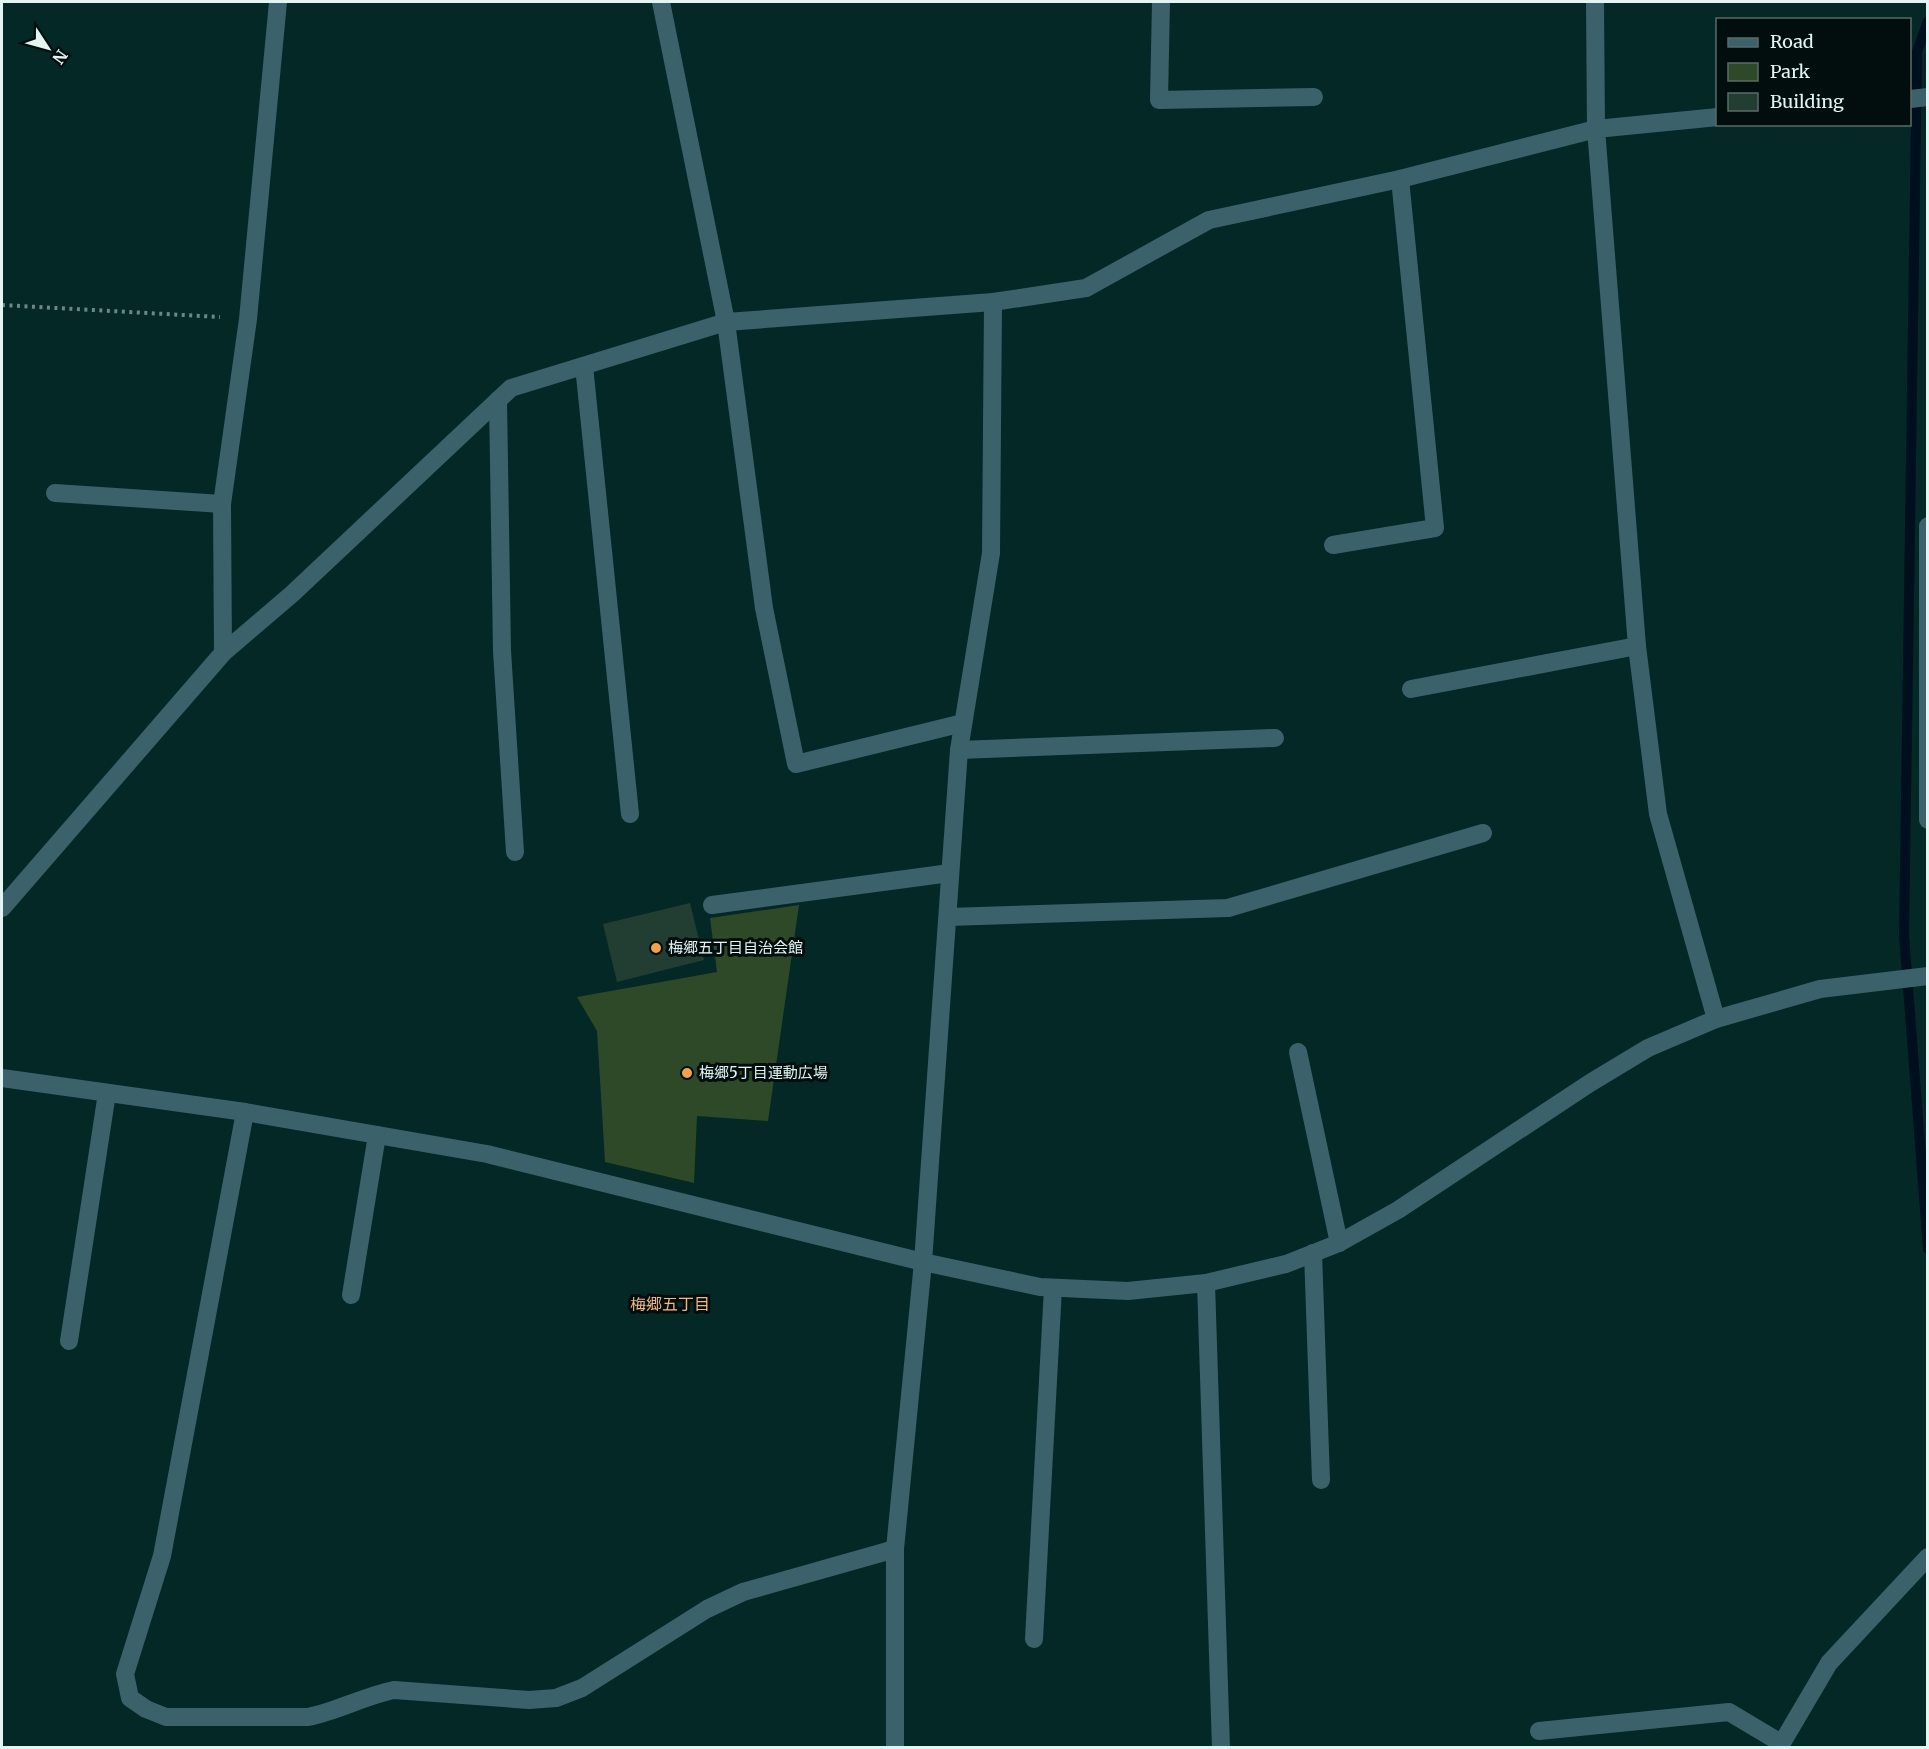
<svg xmlns="http://www.w3.org/2000/svg" width="1929" height="1749" font-family="Merriweather,'Noto Sans JP',serif">
<rect width="100%" height="100%" fill="#032826"/>
<path fill="#2d4928" d="M799,905L768,1121L697,1116L694,1183L605,1162L597,1031L577,997L717,972L710,918Z"/>
<g fill="none" stroke-linecap="round" stroke-linejoin="round">
<path stroke="#000f1d" stroke-width="10" d="M1928,21L1917,52L1904,935L1928,1249"/>
</g>
<path fill="#223e32" d="M690,903L704,960L617,982L603,924Z"/>
<g fill="none" stroke-linecap="round" stroke-linejoin="round">
<path stroke="#6b8886" stroke-width="4" stroke-dasharray="3 4.5" stroke-linecap="butt" d="M2,305L220,317"/>
<g stroke="#3b626b" stroke-width="18">
<path d="M661,2L726,322L764,608L796,764L963,723"/>
<path d="M1161,2L1159,100L1314,97"/>
<path d="M1595,2L1596,129L1637,646L1658,814L1716,1019"/>
<path d="M1910,99L1928,97"/>
<path d="M584,366L630,814"/>
<path d="M498,400L502,651L515,852"/>
<path d="M55,493L222,504"/>
<path d="M1928,526V820"/>
<path d="M1333,545L1435,528L1400,179"/>
<path d="M223,653L222,504L248,319L278,2"/>
<path d="M1411,689L1637,646"/>
<path d="M959,750L1275,738"/>
<path d="M712,905L950,873"/>
<path d="M2,908L223,653L292,594L511,388L726,322L993,302L1086,288L1209,220L1400,179L1596,129L1718,117"/>
<path d="M948,917L1228,908L1483,833"/>
<path d="M1298,1052L1339,1243"/>
<path d="M2,1078L245,1112L487,1154L923,1262L1040,1287L1128,1291L1206,1283L1286,1264L1339,1243L1398,1210L1590,1083L1648,1048L1716,1019L1820,989L1928,976"/>
<path d="M245,1112L162,1556L125,1674L130,1698L146,1709L166,1717H308C338,1711 364,1696 394,1690L529,1700L556,1698L582,1688L707,1609L743,1592L895,1549"/>
<path d="M1313,1253L1321,1480"/>
<path d="M1206,1283L1221,1748"/>
<path d="M351,1295L377,1135"/>
<path d="M69,1341L107,1093"/>
<path d="M1034,1639L1053,1288"/>
<path d="M1539,1731L1729,1712L1781,1743"/>
<path d="M895,1748V1549L923,1262L959,750L991,553L993,302"/>
<path d="M1779,1748L1829,1663L1928,1557"/>
</g>
</g>
<g fill="#f5a246" stroke="#020e0d" stroke-width="2">
<circle cx="656" cy="948" r="6"/>
<circle cx="687" cy="1073" r="6"/>
</g>
<g text-anchor="middle" stroke-width="6" stroke-linejoin="round" paint-order="stroke">
<g font-size="15" fill="#e2f5f3" stroke="#020e0d" text-anchor="start">
<text x="668" y="953">梅郷五丁目自治会館</text>
<text x="699" y="1078">梅郷5丁目運動広場</text>
</g>
<g font-size="16" fill="#f3b97f" stroke="#020e0d">
<text x="670" y="1310">梅郷五丁目</text>
</g>
</g>
<rect width="1929" height="1749" fill="none" stroke="#e2f5f3" stroke-width="6"/>
<rect x="1716" y="18" width="195" height="108" fill="#020e0d" stroke="#5c6a69" stroke-width="1.5"/>
<rect x="1728" y="38" width="30" height="9" fill="#3b626b" stroke="#5c6a69" stroke-width="1.5"/>
<text x="1770" y="48" font-size="18" fill="#e2f5f3">Road</text>
<rect x="1728" y="63" width="30" height="18" fill="#2d4928" stroke="#5c6a69" stroke-width="1.5"/>
<text x="1770" y="78" font-size="18" fill="#e2f5f3">Park</text>
<rect x="1728" y="93" width="30" height="18" fill="#223e32" stroke="#5c6a69" stroke-width="1.5"/>
<text x="1770" y="108" font-size="18" fill="#e2f5f3">Building</text>
<g transform="translate(48 48) rotate(126)" stroke="#020e0d" stroke-width="4.5" paint-order="stroke">
<path d="M0-4.5L10 22L0 15L-10 22Z" fill="#e2f5f3"/>
<text y="-9" font-size="16" font-weight="bold" text-anchor="middle" fill="#e2f5f3">N</text>
</g>
</svg>
